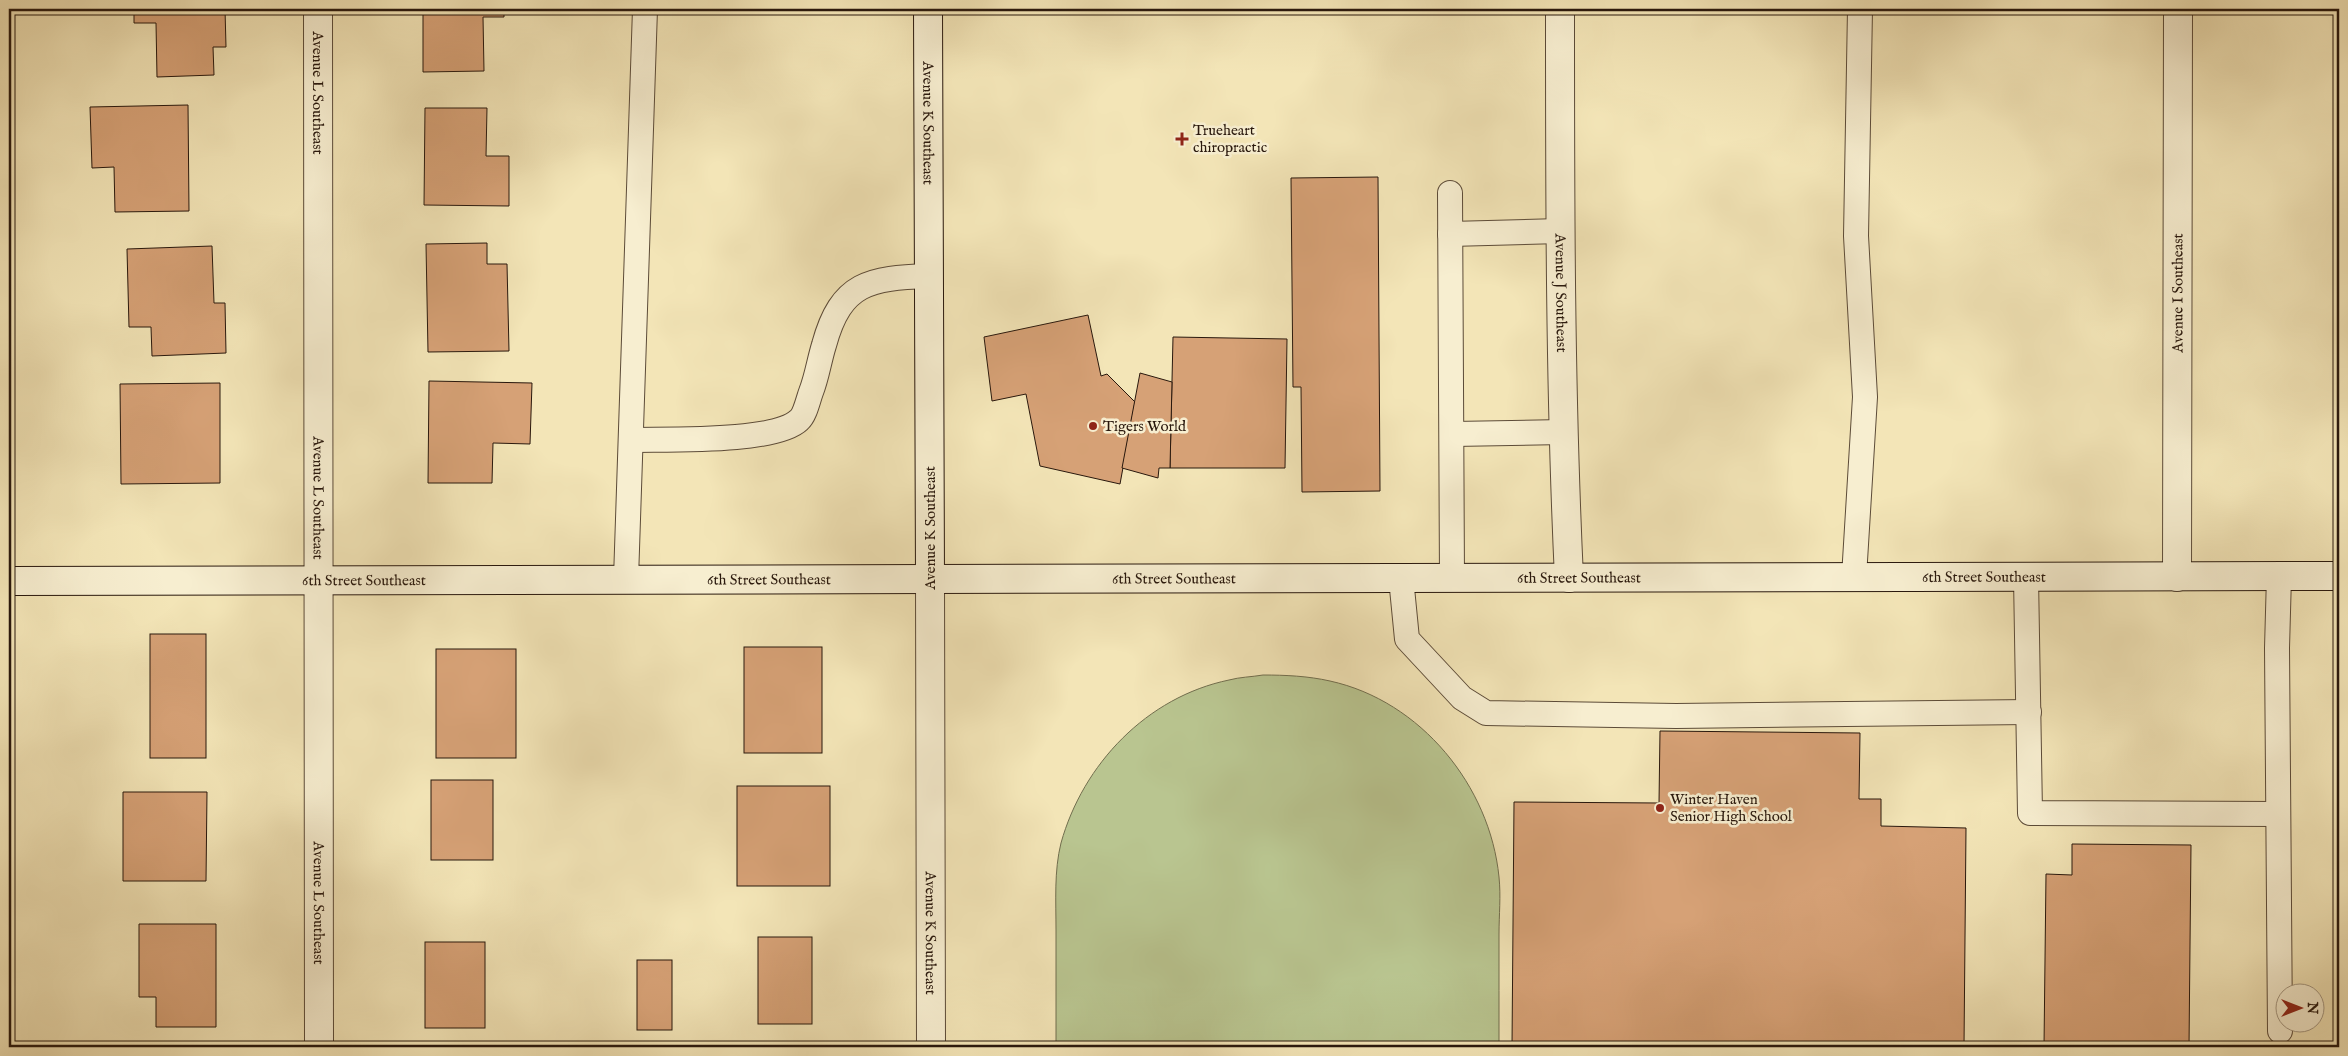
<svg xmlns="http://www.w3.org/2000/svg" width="2348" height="1056" font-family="'IM FELL English',serif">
<rect width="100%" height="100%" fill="#f3e5b7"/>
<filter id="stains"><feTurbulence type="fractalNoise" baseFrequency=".004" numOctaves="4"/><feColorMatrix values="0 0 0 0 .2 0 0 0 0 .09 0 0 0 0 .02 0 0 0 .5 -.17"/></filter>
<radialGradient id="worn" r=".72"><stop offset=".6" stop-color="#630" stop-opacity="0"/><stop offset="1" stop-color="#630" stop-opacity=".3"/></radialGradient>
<path fill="#b9c590" stroke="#716e4e" d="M1263,675C1285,675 1308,676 1330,681C1421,701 1490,786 1499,877C1501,896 1499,915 1499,934C1499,972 1499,1009 1499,1047H1056C1056,1008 1056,969 1056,930C1056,901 1054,871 1061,843C1083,764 1147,697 1229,680C1240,677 1251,677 1263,675Z"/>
<g fill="#d6a176" stroke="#29180d">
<path d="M134,9H225L226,47H213L214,75L157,77L156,23H134Z"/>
<path d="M423,9H504V17H483L484,71L423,72Z"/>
<path d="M188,105L189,211L115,212L114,167L92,168L90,107Z"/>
<path d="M425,108H487L486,156H509V206L424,205Z"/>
<path d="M1378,177L1380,491L1302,492L1301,387H1293L1291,178Z"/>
<path d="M487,243V264H507L509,351L428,352L426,244Z"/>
<path d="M212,246L214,303H225L226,353L152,356L151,327H129L127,249Z"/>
<path d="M1088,315L1101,376L1107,374L1135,402L1120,484L1040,466L1026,394L992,401L984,337Z"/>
<path d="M1173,337L1287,339L1285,468H1170Z"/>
<path d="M1140,373L1172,382L1170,468H1159L1158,478L1122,468Z"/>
<path d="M429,381L532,383L530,444L493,443L492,483H428Z"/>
<path d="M220,383V483L121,484L120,384Z"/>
<rect x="150" y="634" width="56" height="124"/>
<rect x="744" y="647" width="78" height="106"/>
<rect x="436" y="649" width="80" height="109"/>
<path d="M1660,731L1860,733L1859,799H1881V826L1966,828L1964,1047H1512L1514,802L1659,803Z"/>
<rect x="431" y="780" width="62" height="80"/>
<rect x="737" y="786" width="93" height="100"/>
<path d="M123,792H207L206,881H123Z"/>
<path d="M2072,844L2191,845L2189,1047H2044L2046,874L2072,875Z"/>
<path d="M139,924H216V1027H156V997H139Z"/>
<rect x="758" y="937" width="54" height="87"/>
<rect x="425" y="942" width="60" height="86"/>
<rect x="637" y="960" width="35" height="70"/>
</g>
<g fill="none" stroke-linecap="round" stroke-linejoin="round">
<defs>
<g id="lane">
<path d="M1450,193L1452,578"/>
<path d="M1450,234L1560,231"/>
<path d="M1453,434L1564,432"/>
<path d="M631,440C667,439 775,443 799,420C805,415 808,400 811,392C817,377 819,361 824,345C841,282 870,278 929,276"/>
<path d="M2279,576L2277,648L2280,1031"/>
<path d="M1854,577L1865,397L1856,236L1860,9"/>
<path d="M2026,577L2030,813L2278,814"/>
<path d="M1401,578L1407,639L1462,698L1486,713L1676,716L2029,712"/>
<path d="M626,579L645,9"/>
</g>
<g id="street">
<path id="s1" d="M318,9L319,1047"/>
<path id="s2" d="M1560,9C1560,198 1560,388 1569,578"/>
<path id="s3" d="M2177,577L2178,9"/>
<path id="s4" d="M930,579L931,1047"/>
</g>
<g id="secondary">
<path id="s5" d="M928,9L930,579"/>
<path id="s6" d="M9,581L2339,576"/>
</g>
</defs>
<use href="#lane" stroke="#5c4b38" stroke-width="26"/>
<use href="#street" stroke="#5c4b38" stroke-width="30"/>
<use href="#secondary" stroke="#29180d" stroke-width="30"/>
<use href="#lane" stroke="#f7eed0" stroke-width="24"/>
<use href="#street" stroke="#f7eed0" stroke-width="28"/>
<use href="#secondary" stroke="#f7eed0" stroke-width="28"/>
</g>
<g fill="#8f2418" stroke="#f7eed0" stroke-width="2">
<path d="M1179.5 131.5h5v5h5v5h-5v5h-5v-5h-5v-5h5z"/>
<circle cx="1093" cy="426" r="5"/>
<circle cx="1660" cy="808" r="5"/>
</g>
<g text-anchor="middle" stroke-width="5" stroke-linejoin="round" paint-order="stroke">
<g font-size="15" fill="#29180d" stroke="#f7eed0">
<text dy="5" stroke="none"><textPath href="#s1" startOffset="84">Avenue L Southeast</textPath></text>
<text dy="5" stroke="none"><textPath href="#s5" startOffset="114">Avenue K Southeast</textPath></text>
<text dy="5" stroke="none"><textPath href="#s2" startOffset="284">Avenue J Southeast</textPath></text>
<text dy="5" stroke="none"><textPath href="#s3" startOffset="284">Avenue I Southeast</textPath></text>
<text dy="5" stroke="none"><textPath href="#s1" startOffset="489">Avenue L Southeast</textPath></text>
<text transform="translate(930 528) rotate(-90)" y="5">Avenue K Southeast</text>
<text dy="5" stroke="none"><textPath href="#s6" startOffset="1975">6th Street Southeast</textPath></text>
<text dy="5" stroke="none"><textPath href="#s6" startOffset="1570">6th Street Southeast</textPath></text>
<text dy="5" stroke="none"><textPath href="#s6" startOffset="760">6th Street Southeast</textPath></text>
<text dy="5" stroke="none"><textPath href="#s6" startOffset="1165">6th Street Southeast</textPath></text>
<text dy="5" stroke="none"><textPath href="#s6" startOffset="355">6th Street Southeast</textPath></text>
<text dy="5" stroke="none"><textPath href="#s1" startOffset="894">Avenue L Southeast</textPath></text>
<text dy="5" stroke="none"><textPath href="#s4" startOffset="354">Avenue K Southeast</textPath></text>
</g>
<g font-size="15" fill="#29180d" stroke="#f7eed0" text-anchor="start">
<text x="1193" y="135">Trueheart<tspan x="1193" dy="17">chiropractic</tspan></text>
<text x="1103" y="431">Tigers World</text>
<text x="1670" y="804">Winter Haven<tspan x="1670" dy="17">Senior High School</tspan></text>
</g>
</g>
<rect width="2348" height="1056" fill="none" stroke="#f3e5b7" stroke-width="30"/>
<rect x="10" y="10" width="2328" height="1036" fill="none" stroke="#29180d" stroke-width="2.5"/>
<rect x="15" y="15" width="2318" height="1026" fill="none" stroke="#29180d"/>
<g transform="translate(2300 1008) rotate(90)"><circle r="24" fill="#f7eed0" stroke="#a59882"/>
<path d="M0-4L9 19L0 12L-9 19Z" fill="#8f2418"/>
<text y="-8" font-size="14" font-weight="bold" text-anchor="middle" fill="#29180d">N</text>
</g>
<rect width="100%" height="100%" filter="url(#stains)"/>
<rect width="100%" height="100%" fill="url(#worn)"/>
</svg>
